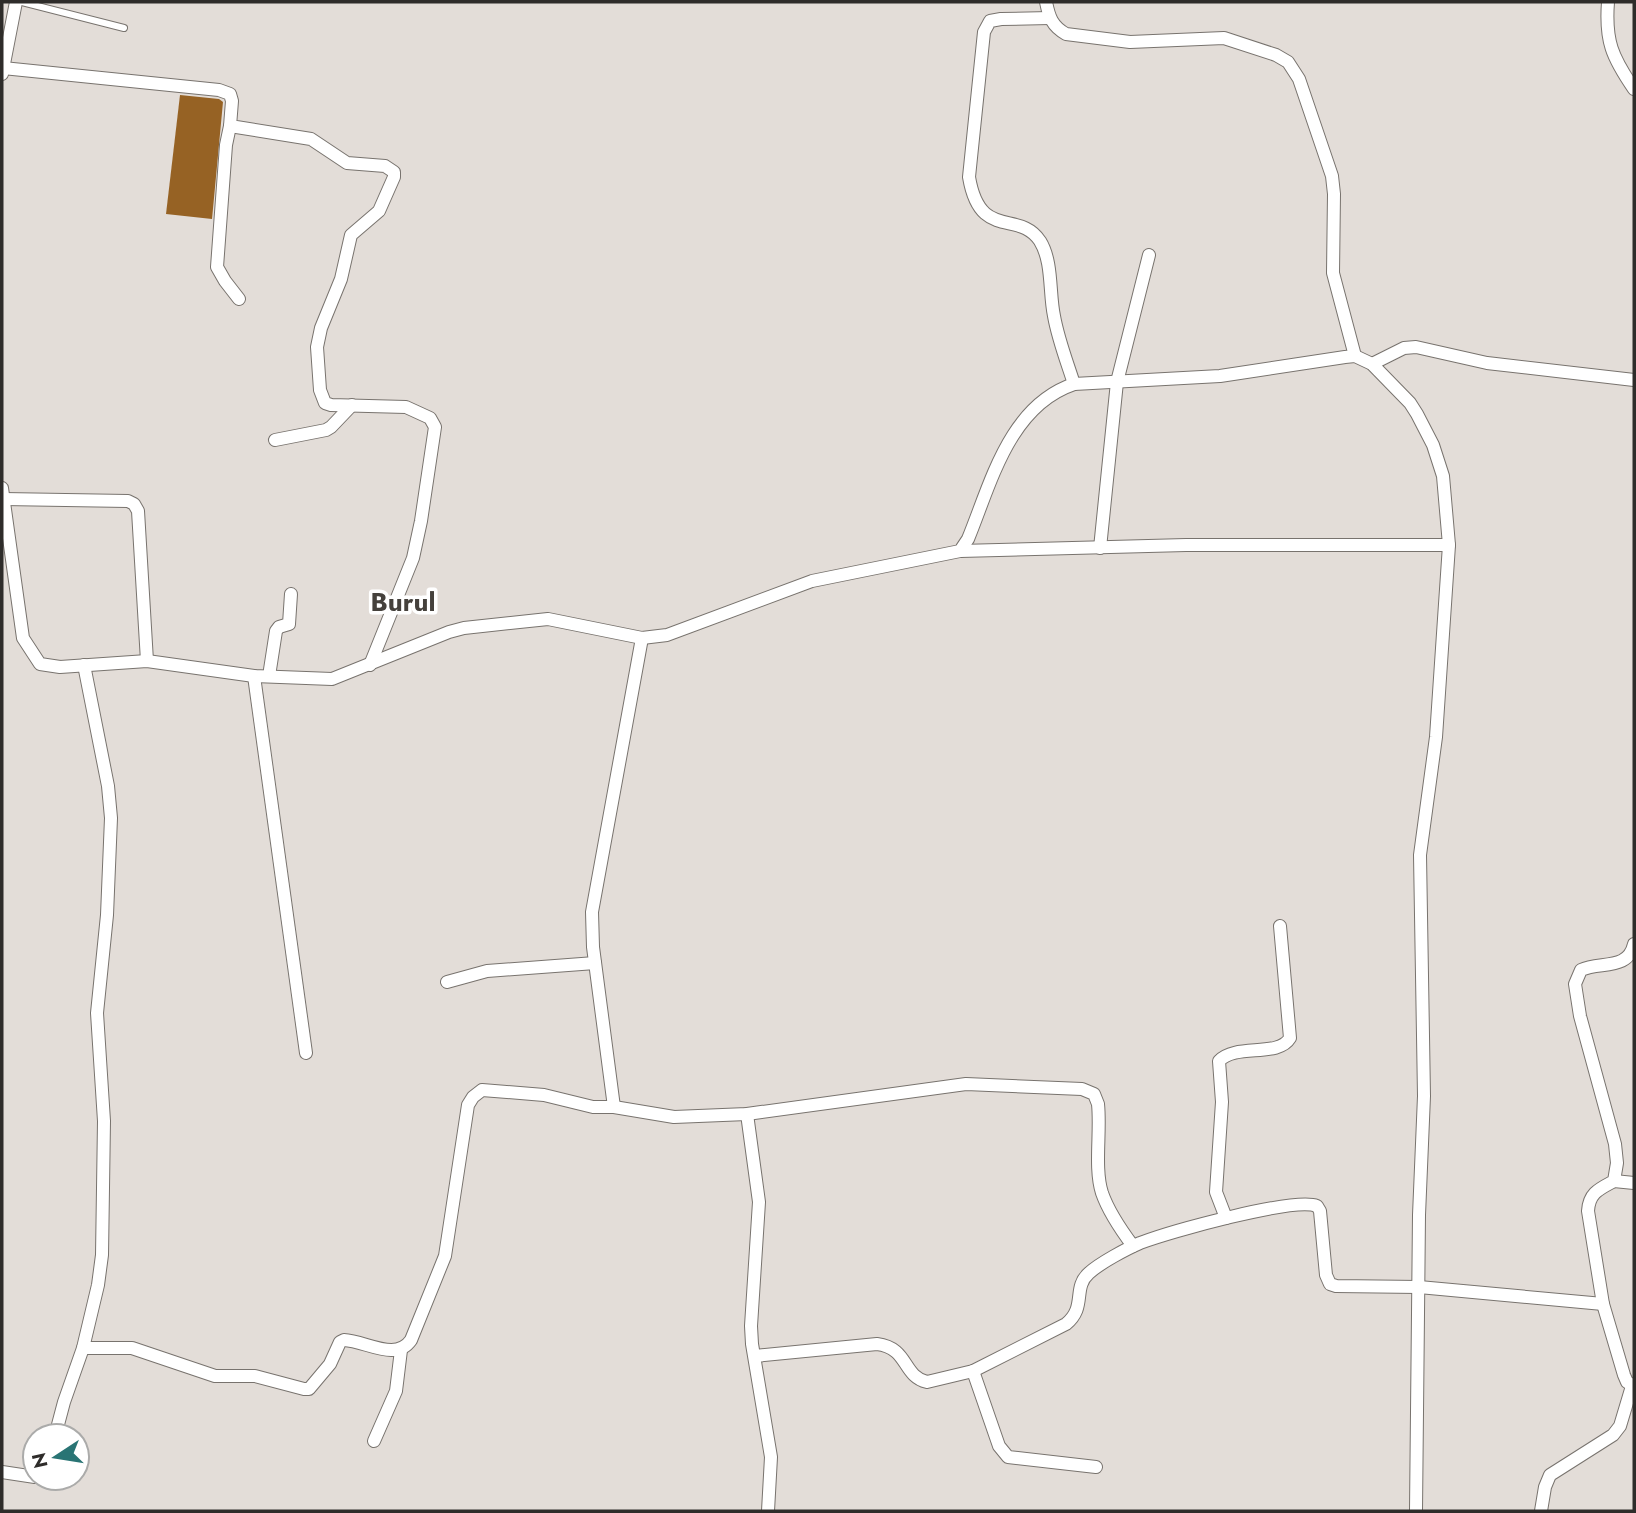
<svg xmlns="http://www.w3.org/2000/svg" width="1636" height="1513" font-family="Jost,sans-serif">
<rect width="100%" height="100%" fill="#e3ddd8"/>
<path fill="#966224" d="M180,95L219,99L223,102L212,219L166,214Z"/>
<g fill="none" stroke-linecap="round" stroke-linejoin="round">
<defs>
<path id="service" d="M22,2L124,28"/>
<g id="minor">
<path d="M1046,2C1049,17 1052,26 1066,34L1130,42L1224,38L1276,55L1288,62L1299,79L1332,176L1334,194L1333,273L1355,356"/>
<path d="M1608,2C1605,41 1612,57 1634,89"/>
<path d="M1050,18L1001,19L990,21L984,32L969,177C980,242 1019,209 1040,241C1053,262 1049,293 1054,316C1058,339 1067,362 1074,384"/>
<path d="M3,68L219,90L230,94L232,101L230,126L311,139L347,163L385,166L394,172V177L379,211L351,235L341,279L321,328L317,347L320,390L325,403L331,405L406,407L430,418L435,427L421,521L413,558L370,665"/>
<path d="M2,74L16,2"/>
<path d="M230,126L226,145L217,267L225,281L239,299"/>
<path d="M1372,364L1404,348L1416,347L1487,363L1634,380"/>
<path d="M275,440L326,430L331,427L352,405"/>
<path d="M2,488L23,638L40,664L60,667L147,661L254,676L332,679L449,632L464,628L548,619L642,638L667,635L812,581L960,551L968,539C991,483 1009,406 1074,384L1220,376L1345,357L1355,356L1372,364L1410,403L1417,414L1433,445L1443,476L1449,545L1436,737L1420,855L1424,1096L1419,1215L1416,1511"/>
<path d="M3,499L128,501L134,504L138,511L147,661"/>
<path d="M1100,548L1117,382L1149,255"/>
<path d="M960,551L1186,545H1449"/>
<path d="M254,676L306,1053"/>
<path d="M269,676L276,631L279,627L289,624L291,594"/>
<path d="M1634,944C1628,971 1600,961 1581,970L1575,984L1580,1016L1615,1144L1617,1163L1614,1181C1599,1189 1589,1193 1588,1211L1603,1304L1624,1375L1627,1382L1634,1386"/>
<path d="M447,982L487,971L595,963"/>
<path d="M614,1107L593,947L592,912L642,638"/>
<path d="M747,1114L759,1202L751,1326L752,1344L771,1457L768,1511"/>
<path d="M1614,1181L1634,1183"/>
<path d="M1226,1218L1216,1192L1222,1102L1219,1061C1236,1043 1278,1058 1290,1038L1280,926"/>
<path d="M83,1348H132L215,1376H255L304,1389H309L330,1364L340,1342L344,1340C366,1341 396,1362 411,1340L445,1256L468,1105L473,1097L482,1090L544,1095L593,1107H614L674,1117L747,1114L966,1084L1082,1089L1094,1094L1098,1104C1101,1132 1094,1168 1102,1193C1109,1213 1121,1230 1133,1246"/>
<path d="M755,1356L877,1344C909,1348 902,1376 927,1382L973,1371L1066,1324C1087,1307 1072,1288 1089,1273C1100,1263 1126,1249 1140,1243C1169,1232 1293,1197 1317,1206L1320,1211L1326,1275L1330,1284L1336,1286L1419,1287L1603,1304"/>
<path d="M973,1371L999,1446L1008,1457L1096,1467"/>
<path d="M55,1436L64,1402L83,1348L98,1285L102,1255L104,1121L97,1013L107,915L111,818L108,786L84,665"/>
<path d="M374,1441L396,1391L401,1350"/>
<path d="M2,1472L35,1477"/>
<path d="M1541,1511L1545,1487L1550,1475L1613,1435L1620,1426L1632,1386"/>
</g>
</defs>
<use href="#service" stroke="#78736e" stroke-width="8"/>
<use href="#minor" stroke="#78736e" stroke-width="14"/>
<use href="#service" stroke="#fff" stroke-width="6"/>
<use href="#minor" stroke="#fff" stroke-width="12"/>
</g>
<g text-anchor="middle" stroke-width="7" stroke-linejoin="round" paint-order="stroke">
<g font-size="26" font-weight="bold" fill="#45413c" stroke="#fff">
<text x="403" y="611">Burul</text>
</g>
</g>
<rect width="1636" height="1513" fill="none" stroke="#2e2c2a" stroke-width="7"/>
<g transform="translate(56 1457) rotate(258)"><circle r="33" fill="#ffffff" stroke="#ababaa" stroke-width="2"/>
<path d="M0-5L12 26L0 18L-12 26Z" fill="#297474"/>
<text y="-10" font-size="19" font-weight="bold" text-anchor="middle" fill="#2e2c2a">N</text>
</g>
</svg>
